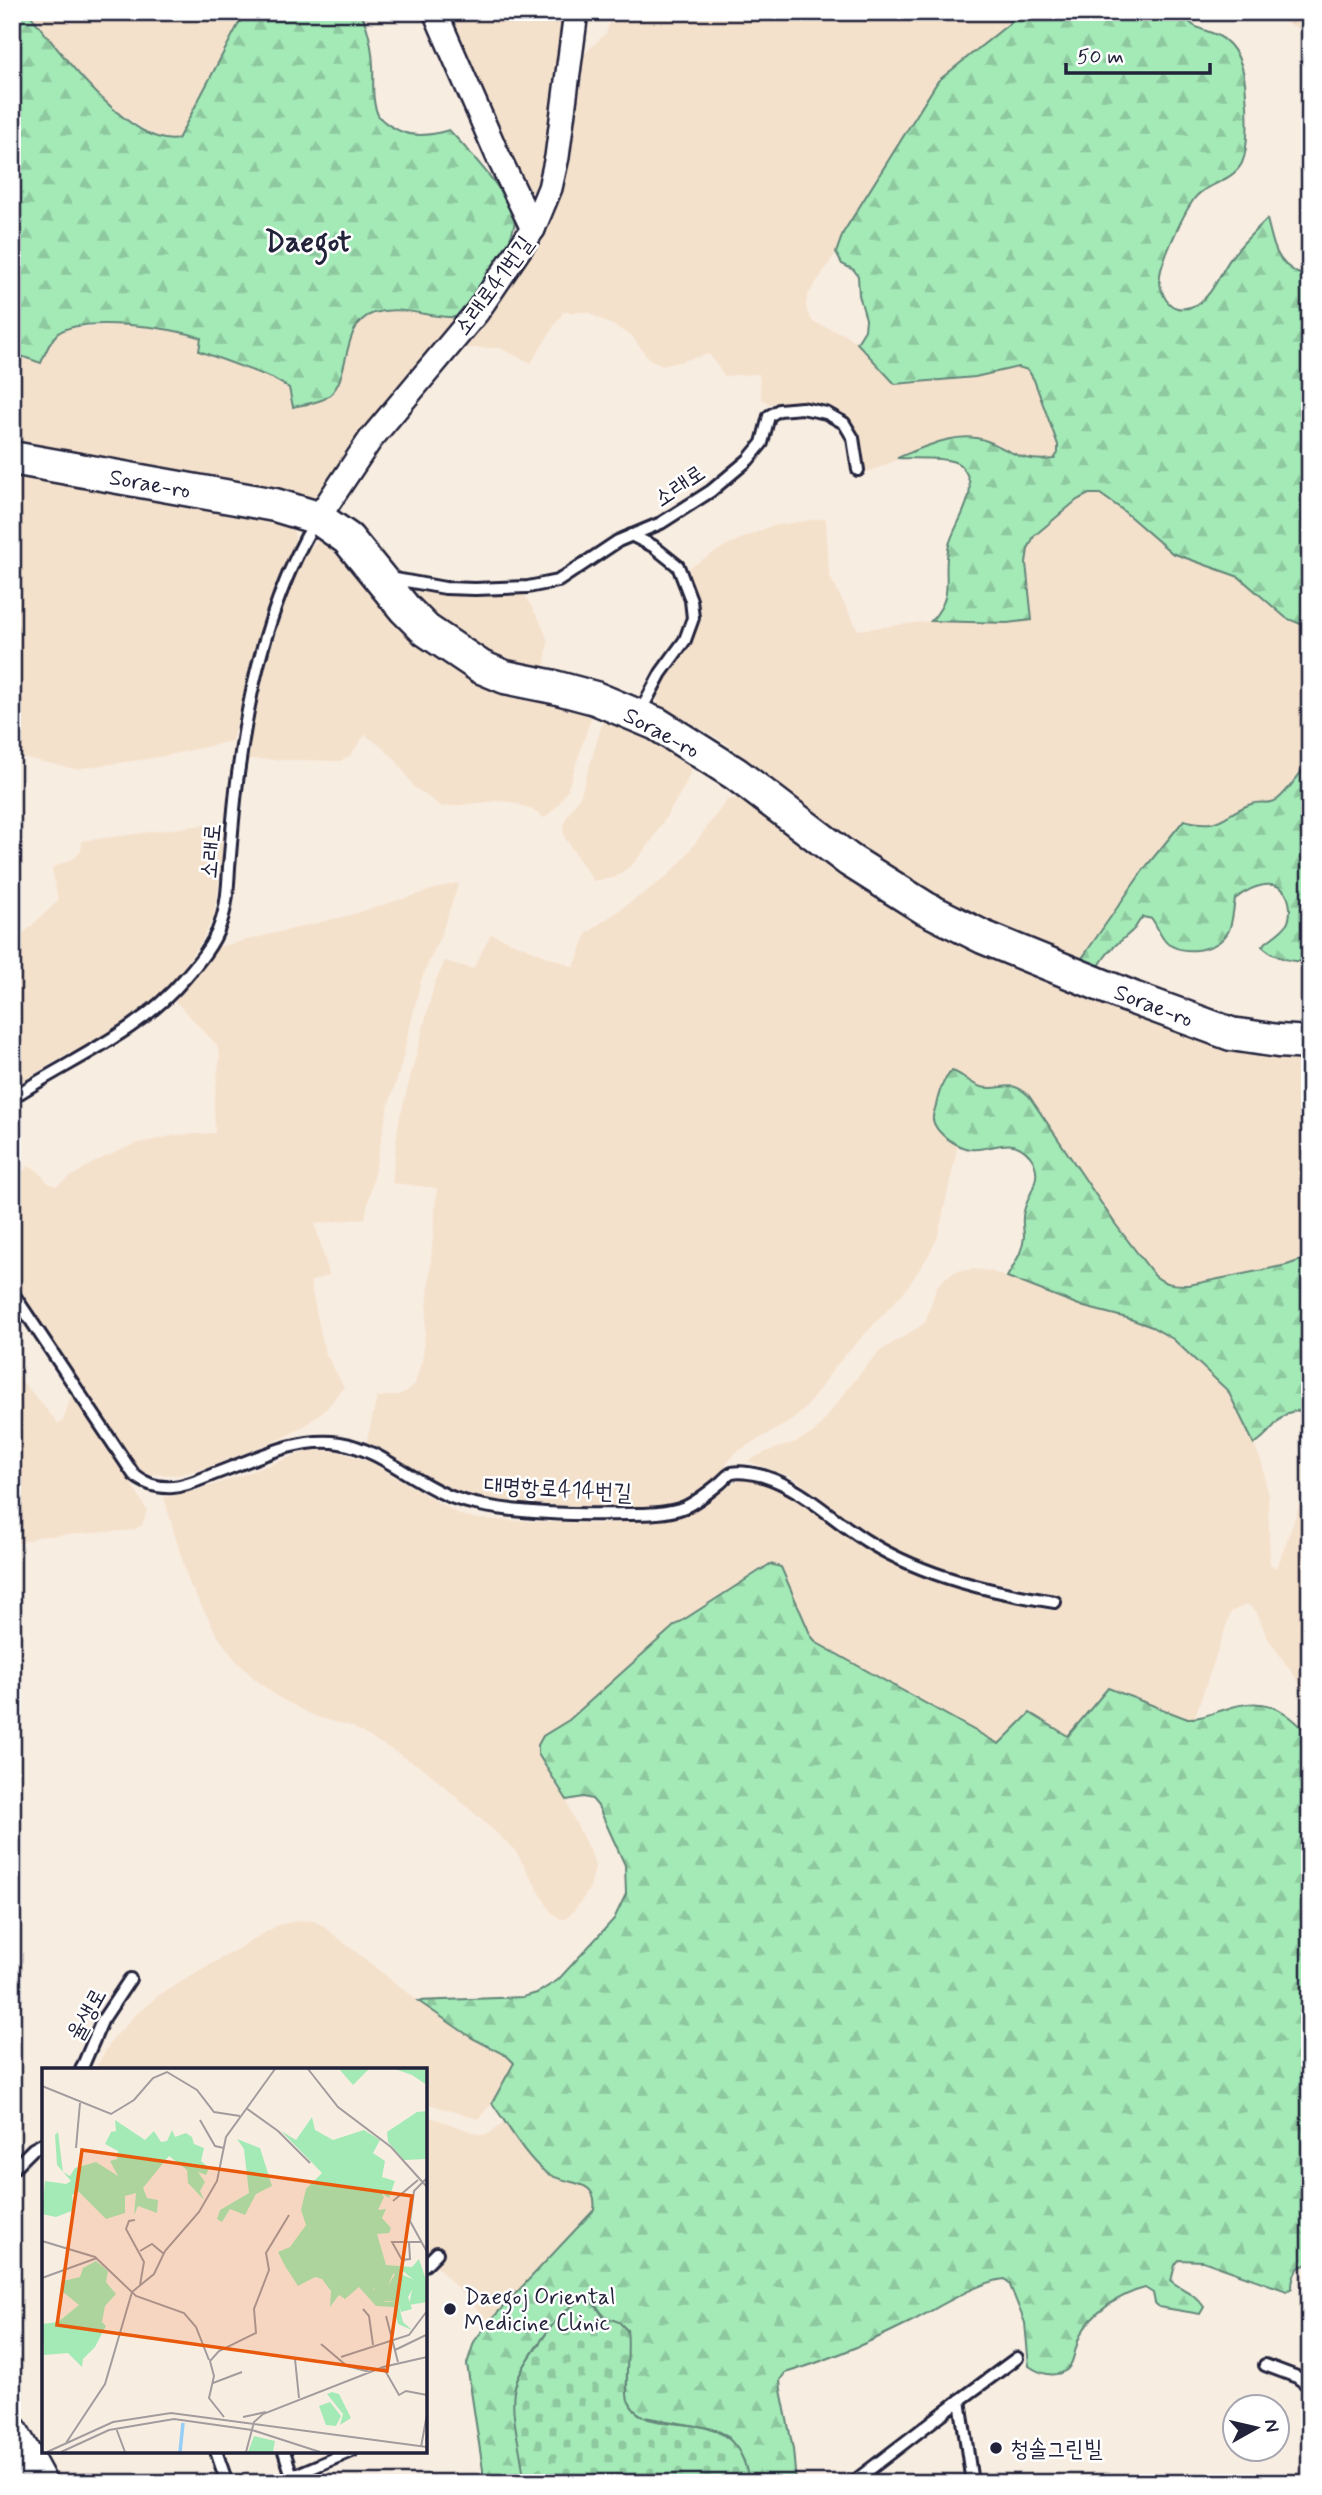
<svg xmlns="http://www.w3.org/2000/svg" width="1322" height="2495" font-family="Mynerve,'Poor Story',sans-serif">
<defs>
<pattern id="forest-firs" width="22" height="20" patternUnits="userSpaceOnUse" patternTransform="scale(1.75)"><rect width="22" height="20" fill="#a4eab7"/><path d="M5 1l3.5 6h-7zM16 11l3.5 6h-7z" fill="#8dc89e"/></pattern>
<pattern id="cemetery-stones" width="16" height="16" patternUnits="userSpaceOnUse" patternTransform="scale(1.75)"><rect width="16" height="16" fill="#a4eab7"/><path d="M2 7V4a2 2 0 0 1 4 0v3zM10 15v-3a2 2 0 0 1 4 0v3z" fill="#8dc89e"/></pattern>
</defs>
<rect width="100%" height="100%" fill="#f8ede1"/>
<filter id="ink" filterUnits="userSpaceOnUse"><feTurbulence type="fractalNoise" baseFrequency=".0143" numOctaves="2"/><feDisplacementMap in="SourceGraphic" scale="14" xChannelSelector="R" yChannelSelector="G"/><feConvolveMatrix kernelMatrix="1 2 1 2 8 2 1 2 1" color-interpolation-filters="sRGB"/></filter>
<g filter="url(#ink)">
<g fill="#f4e1cc">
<path d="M28,12H248L239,23L178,139L168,141L145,130L111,107L72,68Z"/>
<path d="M441,12H565L566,48L540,193L535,194L525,188Z"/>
<path d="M613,12H1009L1010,23L938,81L843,233L836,253L808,295L806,303L808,314L813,322L844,334L857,343L895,384L975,377L1018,367L1028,370L1034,380L1058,445V453L1054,460L1042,461L1016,456L986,440L938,443L868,472L864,469L856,430L850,420L837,410L809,402L769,404L761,398L759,374L724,376L709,354L662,366L648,358L631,335L587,312H563L531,363L500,348H459L514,277L580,58L606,33Z"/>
<path d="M1261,12H1310V33L1302,30Z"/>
<path d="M404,309L460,317L315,504L12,446V353L41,363L50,343L58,333L69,328L128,324L190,333L202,338L199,350L272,378L289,388L293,407L332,392L339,379L355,326L365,317L378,312Z"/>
<path d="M12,472L282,522L293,530L296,541L294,552L245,691L232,741L160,757L75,769L12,755Z"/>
<path d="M1089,494H1100L1108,498L1172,553L1239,577L1286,618L1310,628V760L1278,799L1269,804L1258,802L1249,804L1235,813L1208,825L1184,820L1144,869L1080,961L996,926L922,891L836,834L781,786L726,743L658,704L657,694L701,621L687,569L727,545L771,526L826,518L829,575L858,630L931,621L1007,623L1027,579L1028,549L1034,536L1077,500Z"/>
<path d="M324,538L333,543L395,611L593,712L568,789L558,805L545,818L529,808L511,802L497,801L442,807L414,787L395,759L378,744L365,735L350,756L340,761L247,759L257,696L290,586L303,554L318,540Z"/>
<path d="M422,589L522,591L540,621L548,641L543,678L459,646L416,599L417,593Z"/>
<path d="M604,718L623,722L694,764L684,787L649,845L632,865L614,878L593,881L565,838L563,830L565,820L581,794Z"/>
<path d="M739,798L872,889L1310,1055V1257L1287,1265L1189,1285H1174L1162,1282L1155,1276L1116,1225L1029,1096L1019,1087L1009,1085L985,1088L972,1084L959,1073L944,1135L958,1145L938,1236L929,1255L905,1291L838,1363L805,1409L791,1421L736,1452L712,1483L696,1496L671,1505L620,1508L573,1507L511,1502L477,1498L459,1493L366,1444L377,1397L398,1395L407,1391L415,1384L423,1356L437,1188L392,1183L398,1125L435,982L445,961L473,969L491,934L574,967L587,933L665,878L681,862L727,800Z"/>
<path d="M225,822L224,852L214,916L200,944L171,984L143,1012L102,1040L66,1055L12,1088V944L58,901L52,868L76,857L81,851L82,841Z"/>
<path d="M459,883L442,932L421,980L399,1073L388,1107L365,1218L315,1224L329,1275L310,1282L325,1352L344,1387L326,1409L306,1425L283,1438L206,1468L178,1475L150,1474L140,1470L133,1464L95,1403L42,1327L13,1276L12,1183L28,1166L37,1170L48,1183L56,1186L96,1161L135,1144L177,1135L215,1133L214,1102L220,1055L216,1044L175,1001L218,947L350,915L448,885Z"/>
<path d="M974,1269L990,1271L1084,1307L1127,1318L1152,1327L1173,1339L1191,1353L1201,1367L1228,1391L1254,1444L1262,1463L1268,1494L1270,1564L1277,1568L1310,1475V1698L1267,1637L1256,1611L1247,1604L1231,1612L1194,1719L1186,1718L1068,1737L999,1744L900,1688L826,1650L811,1636L781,1567L756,1572L674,1626L569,1720L543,1736L538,1745V1754L567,1800L571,1813L593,1858L595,1867L590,1887L584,1897L571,1914L565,1919H561L551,1912L514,1849L426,1770L351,1726L320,1718L306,1712L278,1697L256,1680L237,1662L219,1638L189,1583L164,1498L205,1488L308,1451L323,1450L337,1451L370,1462L460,1515L478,1519L599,1524L658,1519L682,1514L701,1506L733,1483L741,1480L761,1481L798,1496L836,1527L872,1551L906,1570L951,1586L1052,1611L1056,1594L949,1572L918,1561L872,1537L794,1478L748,1461L765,1452L796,1442L815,1432L865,1367L880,1351L925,1323L937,1286L946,1277L957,1271Z"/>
<path d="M12,1369L58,1423L63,1421L71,1396L76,1397L94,1421L147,1510L142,1525L134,1530L37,1537L12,1546Z"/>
<path d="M302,1920L314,1921L323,1926L418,2001L472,2038L507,2056L514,2063L492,2103L478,2119L425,2103V2070H350L326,2066L309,2070H94L113,2039L134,2016L159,1995L278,1925Z"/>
<path d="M425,2115L481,2135L489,2134L505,2121L546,2172L586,2187L593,2193L596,2199L594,2210L489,2322L425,2254Z"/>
</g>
<g fill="url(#forest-firs)" stroke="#638679" stroke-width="2">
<path d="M12,12H28C55,46 131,149 178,139L239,23L248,12H360C369,28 372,48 373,65C374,81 371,100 378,115C383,123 392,127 400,131C416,138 433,135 449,130C467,149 508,193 514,217C520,238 473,298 460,317C431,320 404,304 374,313C337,325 354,384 324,399C315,403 302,405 293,407L289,388L272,378L199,351L201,338C174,327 79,315 57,334C49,342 45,353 41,363L12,353Z"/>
<path d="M1009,12H1183C1189,28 1203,29 1217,35C1239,46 1245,71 1246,94C1248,111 1249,148 1242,163C1232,183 1203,183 1192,202C1183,215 1162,260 1160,275C1159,285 1163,299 1171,305C1177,310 1188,309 1196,305C1214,295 1221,269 1234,254C1244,241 1256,230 1267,219C1275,250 1276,267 1310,278V628L1286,618L1239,577L1172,553L1120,508L1100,494H1089L1077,500L1034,536L1028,549L1026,563L1032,620L1007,623L931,621C957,592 941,578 949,545C955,521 985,489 960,465C950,456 912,459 897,458C922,448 959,429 987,441C1014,452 1021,463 1054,459L1058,453V445L1034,380L1028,370L1018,367L975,377L895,384L857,343L865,330L866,319L859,295L858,276L854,270L842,264L836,253L843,233L938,81L1010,23Z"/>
<path d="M1310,760V962C1292,962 1276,959 1262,946C1269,939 1282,932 1287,924C1290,919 1290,913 1290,908C1287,873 1253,884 1235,899C1233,910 1233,923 1228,932C1217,951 1184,956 1167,943C1160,937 1158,927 1152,919L1143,917C1137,922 1137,927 1132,931C1117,945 1111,946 1099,966H1090L1080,961L1144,869L1184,820C1222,830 1221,815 1251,804C1261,800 1269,806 1278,799C1290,789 1300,773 1310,760Z"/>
<path d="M952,1071C963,1074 970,1084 981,1087C1003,1092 1009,1077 1029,1096L1116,1225L1155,1276C1166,1285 1175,1285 1189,1285L1287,1265L1310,1257V1412C1279,1404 1278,1430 1254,1444L1228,1391L1173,1339L1152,1327L1127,1318L1084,1307L1007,1277C1014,1264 1023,1252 1024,1237C1024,1229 1021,1220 1024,1211C1029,1192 1045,1176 1030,1156C1011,1133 992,1152 970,1149C957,1147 936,1134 933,1120C932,1115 935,1110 936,1105C939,1093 942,1080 952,1071Z"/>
<path d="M770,1564L781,1567L811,1636L817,1643L999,1744L1030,1713L1068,1736L1108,1688L1185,1718C1200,1719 1209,1714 1223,1710C1263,1695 1283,1706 1310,1736V2264C1296,2265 1292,2276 1292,2288L1287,2291L1203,2261L1179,2260L1175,2265L1171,2281C1184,2291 1194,2292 1204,2307L1200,2314L1159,2307L1155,2303L1153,2293L1145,2288C1121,2294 1091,2313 1080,2336C1075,2346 1074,2366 1065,2371C1053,2378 1039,2373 1029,2366L1025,2323L1009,2283L1005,2279C978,2281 932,2312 906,2324C868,2343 826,2361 785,2373L780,2380L781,2390L793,2449L796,2483H749L728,2436L714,2429L644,2417L634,2410L627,2399V2330C620,2323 613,2322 605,2316C599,2312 597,2303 590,2301C566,2295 521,2366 515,2386C513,2394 516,2405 517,2413C520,2436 523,2459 524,2483H478L483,2476V2470L467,2364L474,2342L489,2322L594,2210C599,2176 565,2187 545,2172C524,2155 508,2125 492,2103L514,2063L507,2056L472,2038L418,2001L523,1997L537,1993L558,1980L614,1919L626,1894L625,1865L598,1806L592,1799L583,1797L567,1800L538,1754V1745L543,1736L569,1720L674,1626Z"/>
</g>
<path fill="url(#cemetery-stones)" stroke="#638679" stroke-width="2" d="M582,2301H590L595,2305L603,2316L619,2322L627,2330C630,2347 624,2388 628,2400C646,2448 737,2391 749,2483H524C523,2452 510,2421 514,2391C518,2371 535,2350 546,2334C556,2320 565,2307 582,2301Z"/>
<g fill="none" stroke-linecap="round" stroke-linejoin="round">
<defs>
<g id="lane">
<path d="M631,535L653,546L678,566L691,600L693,618L685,640L661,673L639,714"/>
<path d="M390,578L445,588L475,589L528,587L558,581L618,541L661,523L711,491L748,460L762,443L769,416L779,410L802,408L826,413L844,423L853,438L858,470"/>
<path d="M12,1098C71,1059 139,1033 185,978C198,963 214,944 220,925C227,906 228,887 229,867C232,834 234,800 239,767C250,683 272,593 316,520"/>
<path d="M12,1292L134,1475C145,1484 159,1488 173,1487C187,1486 201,1479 214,1474C253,1460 297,1436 340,1443C382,1450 415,1484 454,1498C500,1514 579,1515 628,1514C646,1514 668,1514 685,1507C698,1501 709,1492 720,1483C724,1480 728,1474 732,1473C741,1471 755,1474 763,1476C805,1489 833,1521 870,1543C926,1577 991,1592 1055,1602"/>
<path d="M81,2070L102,2021L130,1979"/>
<path d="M12,2170L33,2149L44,2143"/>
<path d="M425,2265L437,2253"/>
<path d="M1265,2365L1297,2377L1310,2387"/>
<path d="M960,2400L1017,2358"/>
<path d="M216,2451L227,2483"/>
<path d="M284,2451L292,2476"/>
<path d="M276,2483L352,2451"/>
<path d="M852,2483L960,2400L972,2483"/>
</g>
<g id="street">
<path d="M435,12L497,154L533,229"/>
<path d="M318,518L370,440L477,312L533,229L550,188L557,157L576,12"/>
</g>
<g id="secondary">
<path d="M12,458L275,505L318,518L348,539L405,609L426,630L481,667L505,677L554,687L595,698L657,724L736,774L849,860L925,908L983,937L1133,998L1231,1034L1278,1041L1310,1043"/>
<path d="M12,2432L40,2483"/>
</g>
</defs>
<use href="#lane" stroke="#22223b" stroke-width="16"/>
<use href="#street" stroke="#22223b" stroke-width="28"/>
<use href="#secondary" stroke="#22223b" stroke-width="37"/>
<use href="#lane" stroke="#fff" stroke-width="10"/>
<use href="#street" stroke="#fff" stroke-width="23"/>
<use href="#secondary" stroke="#fff" stroke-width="32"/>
</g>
</g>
<g fill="#22223b" stroke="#fff" stroke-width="2.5">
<circle cx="450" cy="2309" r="7"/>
<circle cx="996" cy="2448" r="7"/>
</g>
<g text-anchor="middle" stroke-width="5" stroke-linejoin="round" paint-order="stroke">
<g font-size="23" fill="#22223b" stroke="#fff">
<text transform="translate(493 285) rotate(-54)" y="8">소래로41번길</text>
<text transform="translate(150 483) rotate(10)" y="8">Sorae-ro</text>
<text transform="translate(679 485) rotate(-34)" y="8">소래로</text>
<text transform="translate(662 732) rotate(28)" y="8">Sorae-ro</text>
<text transform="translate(210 851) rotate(-85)" y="8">소래로</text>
<text transform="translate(1154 1005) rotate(21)" y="8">Sorae-ro</text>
<text transform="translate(558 1488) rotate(3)" y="8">대명항로414번길</text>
<text transform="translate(86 2014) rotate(-61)" y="8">율생로</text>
</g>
<g font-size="23" fill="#22223b" stroke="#fff" text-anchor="start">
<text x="464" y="2304">Daegoj Oriental<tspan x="464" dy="26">Medicine Clinic</tspan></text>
<text x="1010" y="2456">청솔그린빌</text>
</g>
<g font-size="30" font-weight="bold" fill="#22223b" stroke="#fff">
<text x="308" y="251">Daegot</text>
</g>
</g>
<g transform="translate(42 2068)">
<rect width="385" height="385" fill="#f8ede1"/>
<path d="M212,368L233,373L231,384H206Z" fill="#a4eab7"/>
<path d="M297,1H327L311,17ZM353,1H385V17L370,7ZM385,43V91L362,92L346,74L345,64L375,44ZM270,49L273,62L291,72L322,62L338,72L331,85L343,93L340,109L353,113L347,130L339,125L342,129L336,142L344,141L340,150L349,160L347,165L335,166L344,197L370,199L377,191L385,215V234L367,237L372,212L362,204L351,206L346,218L331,221L343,234H356L361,254L370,262L356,256L352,239L334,238L317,219L303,231L297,227L288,239L289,223L280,211L273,209L256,218L243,198L236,184L248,179L264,157L259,142L264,121L280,105L239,63L254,72ZM73,52L103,72L112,63L119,74L125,73L130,62L133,69L144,65L150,69L152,76L162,80L159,93L167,100L164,107L156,104L163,114L158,123L162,132L146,115L145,102L127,88L101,120L105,130L116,132L115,145L96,138L92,147L94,125L83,128V145L64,151L36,123L30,127L32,142L14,149L0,146L3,113L24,116L29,113L15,97L13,67L16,64L21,104L28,108L33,100L54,94L76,108L68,93L75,91L76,83L63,76L69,64L74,63ZM195,71L218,80L230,118L214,126L203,147L188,141L180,154L175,151L178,142L207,125L202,81ZM54,193L66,203L64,214L74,226L63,238L60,254L64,258L53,279L41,291L40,299L26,285L2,287L0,256L16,254L37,237L21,224V213L38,209L41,200ZM290,324L297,326L309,350L298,357L301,346L285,326ZM288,334L299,348L294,358L284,357L277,338Z" fill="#a4eab7"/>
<path d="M354,204L375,213L366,229L370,241L359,244L356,234L341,233L331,224L335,217L346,218Z" fill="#a4eab7"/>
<path fill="none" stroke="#96cef5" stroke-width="3.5" d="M138,384L141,355"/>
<path fill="none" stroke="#a29c9f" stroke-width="2" d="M266,1L296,39L349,79L385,119M0,18L69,46L92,32L111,10L125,4L155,22L172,44L198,48M204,40L236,63L268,95M158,52L173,78L182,80M34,80L38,35M385,110L372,123L368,153L385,184M351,133L376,112M93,152L87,153L84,161L102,194L98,217M0,173L53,189L94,228L142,245L154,259L167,292M367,174L368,191L360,192L350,174H379M98,183L110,176L122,186M0,210L55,190M321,241L327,248L331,277M344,248L356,294M279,276L305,298L328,304M353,282L384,267M299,289L367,267L385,243M253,291L257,330M341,299L357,327L364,323L385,327M171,315L200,304M182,349L167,330L172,308L168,293L177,283L214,265L212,241L227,202L224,185L247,147M201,349L224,344M74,360L83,384M24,375L63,316L90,224L112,206L123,183L157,144L175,113L184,69L233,1M379,379L385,346M5,384L71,354L129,345L385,379M19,384L67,362L132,351L210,362L278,384M204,384L212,354L221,346L341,299L385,289"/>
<path fill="#e8590c" fill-opacity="0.15" stroke="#e8590c" stroke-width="3.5" d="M40,82L370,128L345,303L15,257Z"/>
<rect width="385" height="385" fill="none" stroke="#22223b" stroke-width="3.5"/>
</g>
<rect width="1322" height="2495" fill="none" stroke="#fff" stroke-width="42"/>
<rect x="21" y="21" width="1280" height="2453" fill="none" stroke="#22223b" stroke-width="2.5" filter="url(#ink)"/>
<g transform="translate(1256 2428) rotate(82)"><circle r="33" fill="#ffffff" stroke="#a7a7b1" stroke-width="2"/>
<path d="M0-5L12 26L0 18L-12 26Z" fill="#22223b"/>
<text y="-10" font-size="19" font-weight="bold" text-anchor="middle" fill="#22223b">N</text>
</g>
<path d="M1066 63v10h144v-10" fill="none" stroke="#22223b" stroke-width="3.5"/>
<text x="1077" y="63" font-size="21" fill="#22223b" stroke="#ffffff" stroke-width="5" paint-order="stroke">50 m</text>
</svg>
